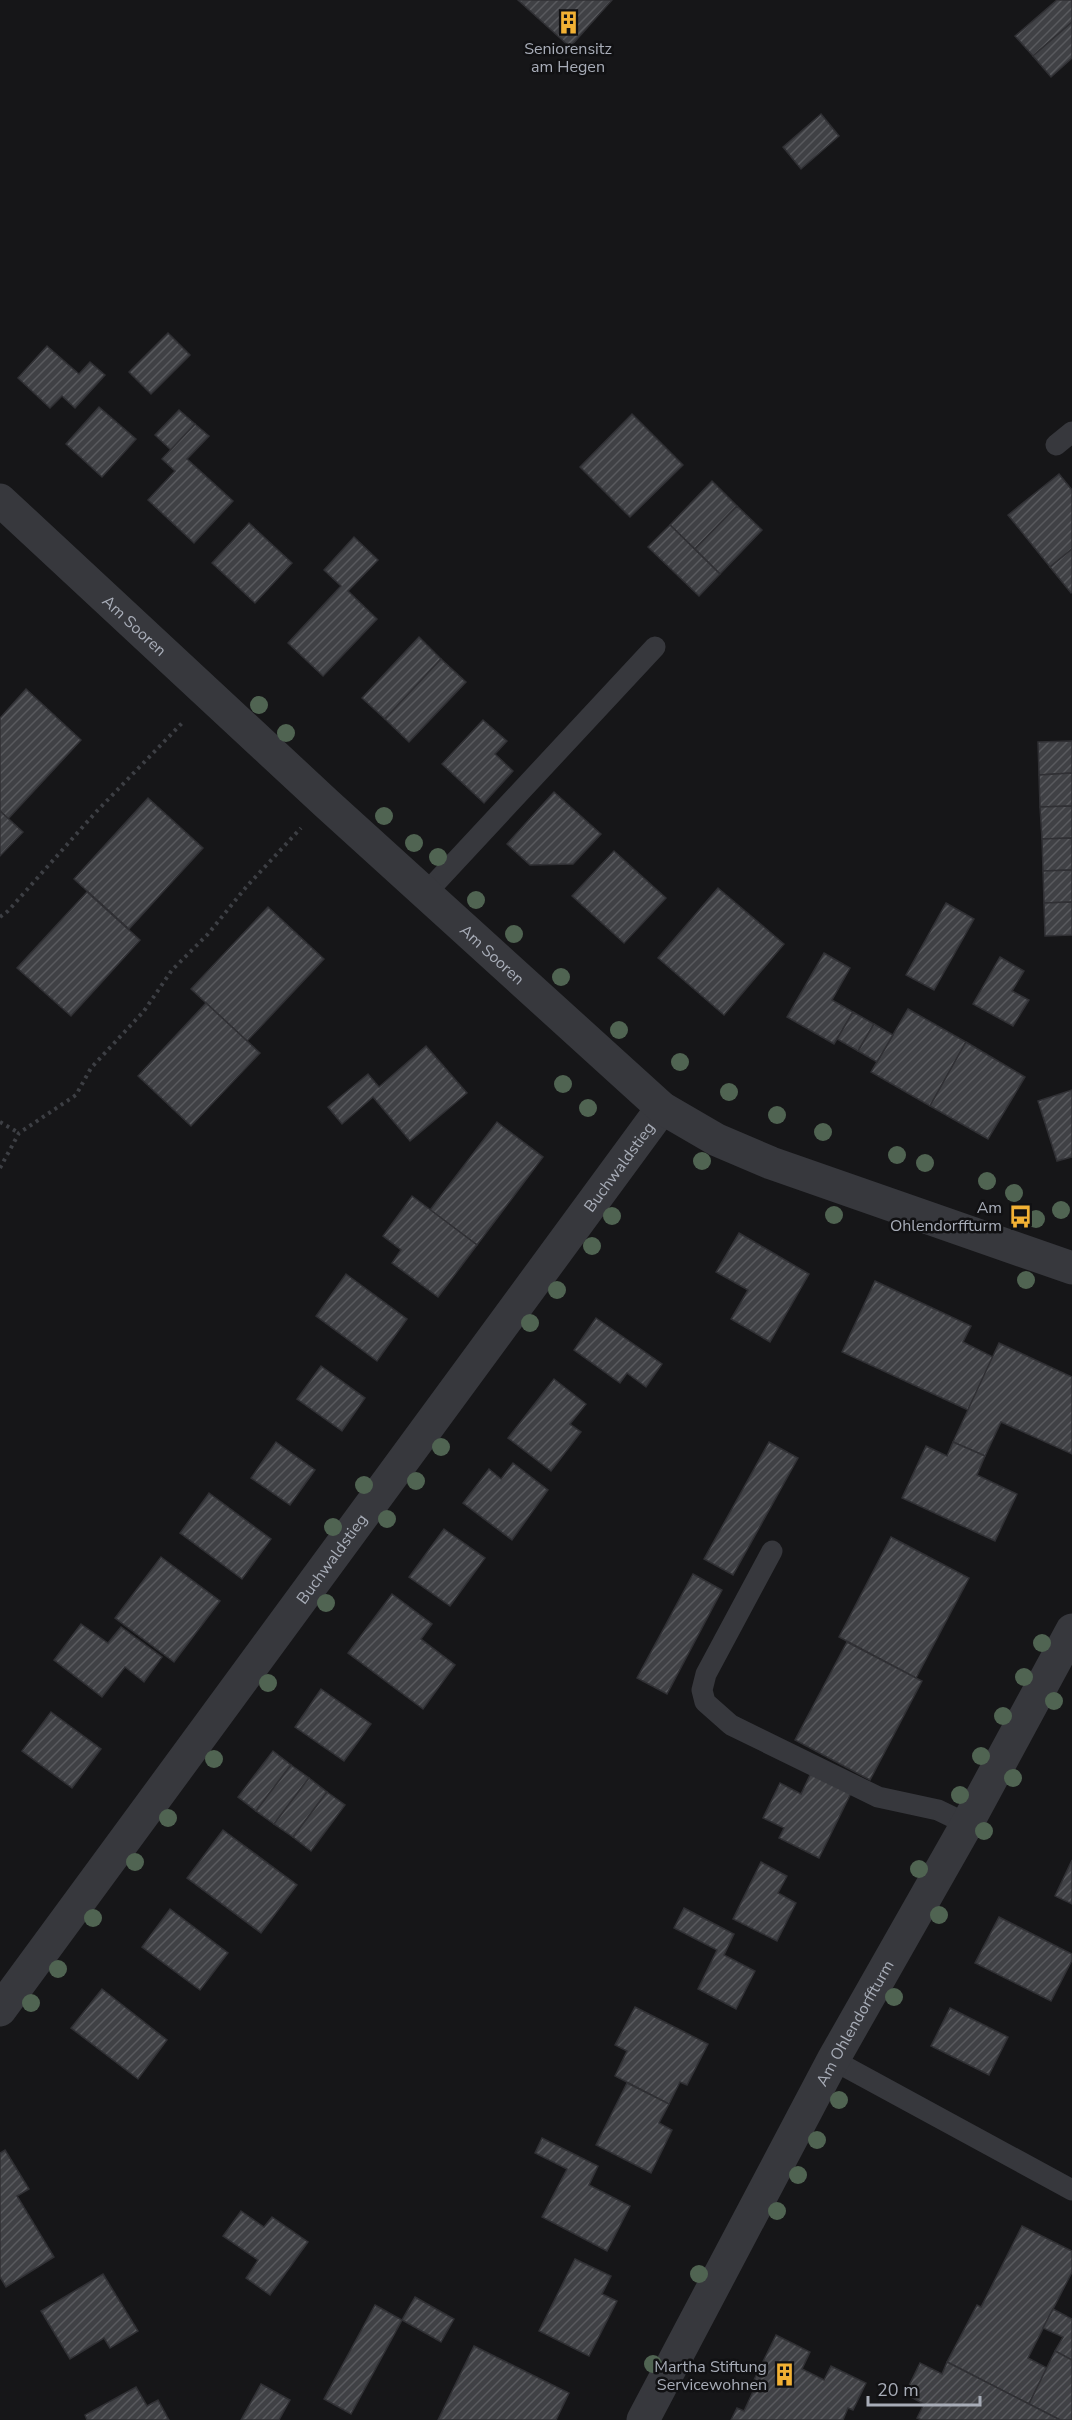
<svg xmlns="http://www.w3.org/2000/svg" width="1072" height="2420" font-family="'Nunito Sans',sans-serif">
<defs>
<pattern id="building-hatch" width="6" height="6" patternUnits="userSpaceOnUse" patternTransform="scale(1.5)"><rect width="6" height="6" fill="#404145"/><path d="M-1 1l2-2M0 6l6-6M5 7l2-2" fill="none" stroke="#595a5e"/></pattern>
</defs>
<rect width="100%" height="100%" fill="#161618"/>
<g fill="url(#building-hatch)" stroke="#303034" stroke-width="1.5">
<path d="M518,0H612L570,47Z"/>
<path d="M1057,0H1072V22L1033,56L1015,36Z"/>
<path d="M1072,22V58L1051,77L1033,56Z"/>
<path d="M821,114L839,136L801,169L783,147Z"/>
<path d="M168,333L190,355L151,394L129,372Z"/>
<path d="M47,346L79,374L90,362L105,375L75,408L62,396L50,408L18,378Z"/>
<path d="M99,407L136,439L102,477L66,444Z"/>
<path d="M179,410L195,424L171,450L155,435Z"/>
<path d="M632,414L683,465L630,517L580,467Z"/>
<path d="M195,424L209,436L187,459L233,501L194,543L148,500L175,471L162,459Z"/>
<path d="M1059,474L1072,490V549L1050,567L1008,515Z"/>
<path d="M712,481L737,506L695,549L670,525Z"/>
<path d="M737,506L762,530L720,574L695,549Z"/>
<path d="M249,523L292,563L255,603L212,563Z"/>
<path d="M670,525L720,574L699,596L648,547Z"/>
<path d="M354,537L378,560L348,591L377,619L323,676L288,643L341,586L324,570Z"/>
<path d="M1072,549V592L1071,593L1050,567Z"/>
<path d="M419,637L441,659L385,719L362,698Z"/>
<path d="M441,659L466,682L409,742L385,719Z"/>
<path d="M26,689L81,740L8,819L0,811V718Z"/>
<path d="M483,720L507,741L495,754L513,771L484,803L442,764Z"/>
<path d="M1072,741V773L1039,775L1038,742Z"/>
<path d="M1072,773V806L1040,807L1039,775Z"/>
<path d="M554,792L601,834L573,864L530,865L507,844Z"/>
<path d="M148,798L203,848L129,929L74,879Z"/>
<path d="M1072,806V838L1042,839L1040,807Z"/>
<path d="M0,811L23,832L0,856Z"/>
<path d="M1072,838V870L1043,871L1042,839Z"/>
<path d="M614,851L666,898L624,943L572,896Z"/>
<path d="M1072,870V902L1044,903L1043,871Z"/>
<path d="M718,888L784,944L724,1015L658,958Z"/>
<path d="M87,892L140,940L71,1016L17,968Z"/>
<path d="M1072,902V935L1045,936L1044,903Z"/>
<path d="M946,903L974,919L934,990L906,975Z"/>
<path d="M268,907L324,959L247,1041L191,989Z"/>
<path d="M824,953L850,968L832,1000L853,1012L834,1044L787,1017Z"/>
<path d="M1000,957L1024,971L1012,991L1029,1000L1013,1026L973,1004Z"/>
<path d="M206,1003L260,1053L191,1126L138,1076Z"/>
<path d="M908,1009L966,1042L930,1106L871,1072Z"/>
<path d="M853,1012L874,1024L858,1051L837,1039Z"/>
<path d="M874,1024L893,1035L877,1062L858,1051Z"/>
<path d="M966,1042L1025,1077L988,1139L930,1106Z"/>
<path d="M426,1046L467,1093L410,1141L373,1097L342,1124L328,1107L368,1074L379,1087Z"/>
<path d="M1072,1090V1157L1057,1161L1038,1101Z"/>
<path d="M497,1122L543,1157L477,1245L430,1210Z"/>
<path d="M412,1196L477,1245L438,1297L392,1263L401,1250L383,1236Z"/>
<path d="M739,1233L809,1274L770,1342L731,1319L748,1290L716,1272Z"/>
<path d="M346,1274L407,1319L377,1361L316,1316Z"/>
<path d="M875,1281L971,1326L963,1342L993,1357L968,1410L842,1352Z"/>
<path d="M596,1318L662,1364L646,1387L627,1373L620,1383L574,1350Z"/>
<path d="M999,1343L1072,1377V1454L1001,1422L985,1456L953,1442Z"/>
<path d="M321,1366L365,1398L342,1431L297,1399Z"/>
<path d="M554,1379L586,1404L570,1424L581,1432L551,1471L508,1438Z"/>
<path d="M276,1442L315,1470L290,1505L251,1478Z"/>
<path d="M769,1442L798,1458L733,1575L704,1559Z"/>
<path d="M953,1442L985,1456L977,1475L1017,1494L995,1541L902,1498L926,1446L947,1456Z"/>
<path d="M513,1463L548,1490L512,1540L463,1503L489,1469L501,1479Z"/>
<path d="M209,1493L271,1539L242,1579L180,1533Z"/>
<path d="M444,1529L485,1558L450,1606L409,1577Z"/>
<path d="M891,1537L969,1578L916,1678L839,1637Z"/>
<path d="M161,1557L220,1601L174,1662L115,1618Z"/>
<path d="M693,1574L722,1590L667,1694L637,1678Z"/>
<path d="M392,1594L432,1624L421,1639L455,1665L423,1709L348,1653Z"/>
<path d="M81,1624L108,1643L121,1627L162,1657L144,1682L125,1667L102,1697L54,1660Z"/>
<path d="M847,1642L922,1681L870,1780L795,1740Z"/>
<path d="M321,1689L371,1724L344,1761L295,1727Z"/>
<path d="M51,1712L101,1749L72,1788L22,1751Z"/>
<path d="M273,1751L291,1765L256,1811L238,1797Z"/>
<path d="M291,1765L309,1778L274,1824L256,1811Z"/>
<path d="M811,1773L851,1793L819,1858L779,1838L784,1828L763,1818L780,1783L801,1794Z"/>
<path d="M309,1778L327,1792L293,1837L274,1824Z"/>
<path d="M327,1792L345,1805L311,1851L293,1837Z"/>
<path d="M223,1830L297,1885L261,1933L187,1878Z"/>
<path d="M1072,1860V1904L1055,1896Z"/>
<path d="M761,1862L787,1876L778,1893L796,1903L777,1941L733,1919Z"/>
<path d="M684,1908L734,1934L724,1955L755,1971L736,2009L698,1989L717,1950L674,1928Z"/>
<path d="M170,1909L228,1953L200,1990L142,1947Z"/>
<path d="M999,1917L1072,1954V1960L1051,2001L975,1963Z"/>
<path d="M102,1989L167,2040L138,2079L71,2028Z"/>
<path d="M635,2007L708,2044L687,2085L680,2082L669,2104L615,2076L627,2051L615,2045Z"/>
<path d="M950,2008L1008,2037L989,2075L931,2046Z"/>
<path d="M627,2083L669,2104L659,2123L672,2130L651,2173L596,2145Z"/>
<path d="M542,2138L598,2166L589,2185L630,2206L607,2251L542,2217L567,2169L535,2153Z"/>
<path d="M5,2150L29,2189L17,2196L54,2257L6,2287L0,2277V2153Z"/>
<path d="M241,2211L264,2227L272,2217L308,2242L270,2295L246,2278L258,2260L223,2236Z"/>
<path d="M1022,2226L1072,2251V2272L1028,2358L1047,2368L1029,2404L947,2362L977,2305L981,2307Z"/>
<path d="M575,2259L611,2276L602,2294L617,2301L589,2356L539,2331Z"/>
<path d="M103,2274L138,2331L110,2348L104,2338L70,2359L41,2311Z"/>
<path d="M415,2297L454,2319L441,2342L402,2320Z"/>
<path d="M375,2305L402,2320L351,2414L324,2399Z"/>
<path d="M1053,2309L1072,2319V2360L1055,2351L1063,2337L1043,2328Z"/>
<path d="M776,2335L810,2352L802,2369L824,2380L831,2366L866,2383L853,2410L848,2408L843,2420H731L737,2408L744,2411L756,2385L752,2384Z"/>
<path d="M474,2346L569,2393L556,2420H438Z"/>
<path d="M1055,2351L1072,2360V2420H1060L1029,2404Z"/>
<path d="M947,2362L1029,2404L1060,2420H922L917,2418L924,2404L905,2394L920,2363L942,2374Z"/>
<path d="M261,2384L290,2400L279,2420H241Z"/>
<path d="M136,2387L147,2406L158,2400L169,2420H87L85,2415Z"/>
</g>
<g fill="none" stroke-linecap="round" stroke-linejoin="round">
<g stroke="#3d3f44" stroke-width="4" stroke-dasharray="3 4.5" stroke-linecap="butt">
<path d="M0,917L8,911L96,812L184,721"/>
<path d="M0,1122L19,1133"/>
<path d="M0,1168L19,1133L76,1095L91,1068L144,1011L172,970L208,934L247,886L301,828"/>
</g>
<g stroke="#37383d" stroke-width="21">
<path d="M1056,445L1072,432"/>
<path d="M426,893L655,647"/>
<path d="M772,1551L706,1674L702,1690L705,1702L731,1725L878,1797L938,1810L967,1824"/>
<path d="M833,2060L1072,2190"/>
</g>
<g stroke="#37383d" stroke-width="33">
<path id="s1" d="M0,2010L662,1108"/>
<path id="s2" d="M643,2420L833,2060L967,1824L1072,1630"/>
</g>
<path stroke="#37383d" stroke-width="33" id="s3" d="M0,500L326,803L662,1108L717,1140L771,1163L1072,1268"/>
</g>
<g fill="#506452">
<circle cx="259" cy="705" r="9"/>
<circle cx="286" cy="733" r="9"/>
<circle cx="384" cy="816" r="9"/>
<circle cx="414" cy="843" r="9"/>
<circle cx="438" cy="857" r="9"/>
<circle cx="476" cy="900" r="9"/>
<circle cx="514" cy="934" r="9"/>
<circle cx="561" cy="977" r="9"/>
<circle cx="619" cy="1030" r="9"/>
<circle cx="680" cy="1062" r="9"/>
<circle cx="563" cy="1084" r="9"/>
<circle cx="729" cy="1092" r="9"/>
<circle cx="588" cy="1108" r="9"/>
<circle cx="777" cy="1115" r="9"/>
<circle cx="823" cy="1132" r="9"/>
<circle cx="897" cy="1155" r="9"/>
<circle cx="702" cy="1161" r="9"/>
<circle cx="925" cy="1163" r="9"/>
<circle cx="987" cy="1181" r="9"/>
<circle cx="1014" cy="1193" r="9"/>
<circle cx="1061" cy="1210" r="9"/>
<circle cx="834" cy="1215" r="9"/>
<circle cx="612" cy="1216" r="9"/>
<circle cx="1036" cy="1219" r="9"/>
<circle cx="592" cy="1246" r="9"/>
<circle cx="1026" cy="1280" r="9"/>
<circle cx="557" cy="1290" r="9"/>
<circle cx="530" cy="1323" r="9"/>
<circle cx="441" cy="1447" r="9"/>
<circle cx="416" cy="1481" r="9"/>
<circle cx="364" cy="1485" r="9"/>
<circle cx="387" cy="1519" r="9"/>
<circle cx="333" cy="1527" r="9"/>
<circle cx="326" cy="1603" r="9"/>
<circle cx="1042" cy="1643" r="9"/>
<circle cx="1024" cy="1677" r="9"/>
<circle cx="268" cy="1683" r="9"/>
<circle cx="1054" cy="1701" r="9"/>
<circle cx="1003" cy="1716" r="9"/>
<circle cx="981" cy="1756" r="9"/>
<circle cx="214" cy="1759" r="9"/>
<circle cx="1013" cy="1778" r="9"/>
<circle cx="960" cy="1795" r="9"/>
<circle cx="168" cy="1818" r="9"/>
<circle cx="984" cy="1831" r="9"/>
<circle cx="135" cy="1862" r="9"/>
<circle cx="919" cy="1869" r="9"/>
<circle cx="939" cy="1915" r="9"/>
<circle cx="93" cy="1918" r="9"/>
<circle cx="58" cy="1969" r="9"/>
<circle cx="894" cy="1997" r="9"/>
<circle cx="31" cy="2003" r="9"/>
<circle cx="839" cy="2100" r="9"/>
<circle cx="817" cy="2140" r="9"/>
<circle cx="798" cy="2175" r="9"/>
<circle cx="777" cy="2211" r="9"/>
<circle cx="699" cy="2274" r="9"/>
<circle cx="653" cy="2364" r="9"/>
</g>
<defs>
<symbol id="building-bare" viewBox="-9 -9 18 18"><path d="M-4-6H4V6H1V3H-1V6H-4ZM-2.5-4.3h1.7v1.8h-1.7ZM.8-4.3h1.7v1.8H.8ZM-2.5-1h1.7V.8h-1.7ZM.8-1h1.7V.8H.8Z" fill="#f2b134" stroke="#111113" stroke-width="2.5" paint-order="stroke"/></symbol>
<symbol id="bus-bare" viewBox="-9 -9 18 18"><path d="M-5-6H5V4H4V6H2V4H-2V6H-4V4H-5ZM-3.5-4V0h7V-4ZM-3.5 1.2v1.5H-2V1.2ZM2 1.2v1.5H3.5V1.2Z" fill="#f2b134" stroke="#111113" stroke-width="2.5" paint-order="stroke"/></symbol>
</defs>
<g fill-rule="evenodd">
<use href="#building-bare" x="552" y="6" width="33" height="33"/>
<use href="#bus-bare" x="1004" y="1200" width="33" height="33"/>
<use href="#building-bare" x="768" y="2358" width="33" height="33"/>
</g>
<g text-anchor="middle" stroke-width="5" stroke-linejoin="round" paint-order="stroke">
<g font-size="16" fill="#a8adb8" stroke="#111113" text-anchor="end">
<text x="568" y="54" text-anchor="middle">Seniorensitz<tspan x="568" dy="18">am Hegen</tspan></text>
<text x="1002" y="1213">Am<tspan x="1002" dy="18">Ohlendorffturm</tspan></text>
<text x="767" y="2372">Martha Stiftung<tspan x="767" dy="18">Servicewohnen</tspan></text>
</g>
<g font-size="16" fill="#a8adb8" stroke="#111113">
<text dy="6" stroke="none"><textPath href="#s3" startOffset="184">Am Sooren</textPath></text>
<text dy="6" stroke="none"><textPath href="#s3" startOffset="670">Am Sooren</textPath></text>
<text dy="6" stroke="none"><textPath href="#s1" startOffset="1046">Buchwaldstieg</textPath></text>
<text dy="6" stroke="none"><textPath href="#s1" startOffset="560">Buchwaldstieg</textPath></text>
<text dy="6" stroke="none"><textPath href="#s2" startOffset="450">Am Ohlendorffturm</textPath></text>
</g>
</g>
<path d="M868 2396v9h112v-9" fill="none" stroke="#a8adb8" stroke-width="3"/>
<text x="877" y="2396" font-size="18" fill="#a8adb8" stroke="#111113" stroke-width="4.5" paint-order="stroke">20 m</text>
</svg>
